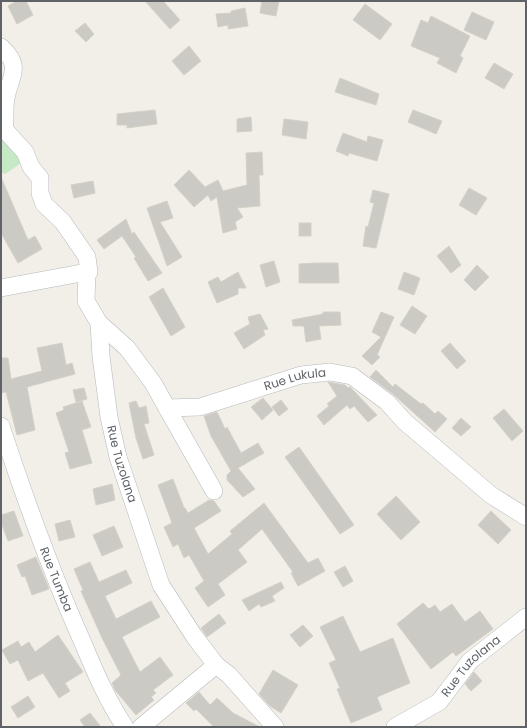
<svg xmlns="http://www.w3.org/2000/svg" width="527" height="728" font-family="Poppins,sans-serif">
<rect width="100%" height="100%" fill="#f1efe8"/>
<path fill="#c5e8c5" d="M1,130L24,161L5,174L1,172Z"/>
<g fill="#cccac5" stroke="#d6d1c6">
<path d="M17,1H26L33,15L17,24L8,6Z"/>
<path d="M145,1H163L180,20L170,29Z"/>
<path d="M262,1H279L276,16L260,13Z"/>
<path d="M365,4L392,24L380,40L353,20Z"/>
<path d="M245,8L248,26L228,29V25L218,27L216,14L231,13V11Z"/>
<path d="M472,12L494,22L486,40L464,30Z"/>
<path d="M431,16L470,36L460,56L463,58L456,73L437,63L440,58L411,46L421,20L428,23Z"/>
<path d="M85,23L94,34L86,42L75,31Z"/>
<path d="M189,46L201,61L184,75L172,61Z"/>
<path d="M494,63L513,74L504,89L485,78Z"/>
<path d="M340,78L379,94L376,105L335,92Z"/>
<path d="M155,110L157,124L127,128V125H117V114Z"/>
<path d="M413,110L442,121L436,134L408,122Z"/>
<path d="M251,117L252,131L237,132V119Z"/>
<path d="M284,119L308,122L306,139L282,135Z"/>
<path d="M343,133L367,142L368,136L383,140L377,161L349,153L348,156L336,151Z"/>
<path d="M262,152L263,175H259L260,206L237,208L243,217L235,222L237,229L223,233L217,197L211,201L208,195L194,207L174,185L189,170L205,187L218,180L223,191L247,185L246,153Z"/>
<path d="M1,177L28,240L35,236L42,249L18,263L1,233Z"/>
<path d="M93,181L95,193L74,198L71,185Z"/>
<path d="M469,188L487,198L476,215L459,205Z"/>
<path d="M373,190L389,194L376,248L363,246L366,226L368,227L374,203L370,202Z"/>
<path d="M167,201L173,218L160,222L182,257L167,266L147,208Z"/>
<path d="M126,219L132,234L134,232L162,273L148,281L134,258L136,257L122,236L104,249L97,240Z"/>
<rect x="299" y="223" width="12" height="13"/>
<path d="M449,246L461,265L451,273L437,256Z"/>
<path d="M274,261L280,282L266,287L260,265Z"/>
<path d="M315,263H338L339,283H299V264Z"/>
<path d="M477,265L489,277L475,291L464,280Z"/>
<path d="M238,272L246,288H238V294L217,303L208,282L218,277L221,282Z"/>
<path d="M404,272L420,278L414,295L398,289Z"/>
<path d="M163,288L185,327L171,336L149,297Z"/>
<path d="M412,306L427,316L415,334L400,325Z"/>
<path d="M323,312H340L341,325L319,326L321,339L306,342L304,326H293L292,320L323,314Z"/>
<path d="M381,312L394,317L377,355L380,357L372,365L362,356L381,337L372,332Z"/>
<path d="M260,314L268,329L263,330L265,335L244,349L234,333L250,324L248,317Z"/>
<path d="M62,343L66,365L72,363L75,374L27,387L35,430L17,435L6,392L1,393V358H8L11,379L42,371L37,348Z"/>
<path d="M450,343L466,361L457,369L441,351Z"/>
<path d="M376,370L393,387L395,384L421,404L423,403L435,414L438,411L447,419L435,432L393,394L370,377Z"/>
<path d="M328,382L345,385L348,388L350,387L377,415L368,422L354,406L350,409L347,405L324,425L317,416L329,406L327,404L337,396Z"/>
<path d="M84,388L87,399L76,402L73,390Z"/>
<path d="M263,398L273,410L262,420L251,407Z"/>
<path d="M281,400L288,409L279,416L272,407Z"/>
<path d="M82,401L91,427L82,430L92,463L70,469L65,453L69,452L56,413L64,410L63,407Z"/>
<path d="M136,401L139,408L146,406L149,423L144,424L154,455L143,459L136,438L129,403Z"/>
<path d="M504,409L523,431L512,441L493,418Z"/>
<path d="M217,412L225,429L227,427L241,453L258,443L264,453L238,468L255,489L243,497L227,480V475L231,471L211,436L204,416Z"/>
<path d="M461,418L471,427L461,436L452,428Z"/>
<path d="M299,447L354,525L340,534L285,457Z"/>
<path d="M173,479L184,508H185L188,513L209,500L214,501L221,511L194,528L208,554L232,534L230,531L264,503L308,563L318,558L325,571L298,586L291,573L293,572L262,529L238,550L247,562L218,584L225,595L208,607L195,588L204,581L189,555L184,558L178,544L173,547L164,527L172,523L158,485Z"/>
<path d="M112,484L115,500L96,505L93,489Z"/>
<path d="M396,496L420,522L401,540L377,514Z"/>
<path d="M14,511L23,536L8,541L1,522V515Z"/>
<path d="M491,511L511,530L498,544L478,525Z"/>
<path d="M70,520L75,537L59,541L55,524Z"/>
<path d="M114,526L123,547L102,556L93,535Z"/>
<path d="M36,557L49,589L32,595L25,576L22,577L17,565Z"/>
<path d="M90,562L99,582L126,570L132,583L105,596L116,619L151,601L160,617L122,637L140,672L160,657L173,675L153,690L156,693L151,697L154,700L136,715L115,690L112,683L121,675L103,640L81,591L83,590L74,569Z"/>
<path d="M345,566L353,581L343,587L334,572Z"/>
<path d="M281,582L284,588L272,596L275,601L261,607L259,604L249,611L242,600Z"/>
<path d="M423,603L429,609L435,605L440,612L452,604L465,622L480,611L493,629L456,656L453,652L431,669L397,624Z"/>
<path d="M219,614L226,623L207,637L201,628Z"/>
<path d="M343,616L360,652L393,638L410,683L377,697L382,710L351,723L337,689L340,688L329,663L336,660L320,627Z"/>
<path d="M303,625L313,636L300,647L290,635Z"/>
<path d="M58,635L83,672L65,683L70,691L59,698L43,673L28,681L18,660L10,664L2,650L18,641L21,647L29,642L35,652Z"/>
<path d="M273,670L298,685L281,713L270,706L259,694Z"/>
<path d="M474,672L482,681L471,691L465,684Z"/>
<path d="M199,692L210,705L217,698L233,713L260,727H214L196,709L194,711L186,703Z"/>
<path d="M28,696L35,707L18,718L11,707Z"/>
<path d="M90,713L101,727H85L80,720Z"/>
</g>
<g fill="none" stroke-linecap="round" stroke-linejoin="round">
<defs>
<g id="minor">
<path id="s1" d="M1,47C23,67 10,76 6,98C4,108 6,119 4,129L25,152L31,167L40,178V193L44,204L63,222L87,257L89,272H87L86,301L99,323L101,356L109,417L118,457L161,585L194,636L216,665L229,675L275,727"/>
<path d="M1,288L87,272"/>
<path id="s2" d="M99,323L127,348L153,383L167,408L200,407L301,375L330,372L352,376L387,402L405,422L491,495L526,517"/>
<path d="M167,408L214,491"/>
<path id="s3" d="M1,426C25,499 51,572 83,643C95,672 107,700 125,727"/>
<path d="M141,727L216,665"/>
<path id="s4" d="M395,727L439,702L470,661L526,617"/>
</g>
</defs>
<use href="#minor" stroke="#b5b8bc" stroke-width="18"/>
<use href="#minor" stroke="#fff" stroke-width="17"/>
</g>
<g text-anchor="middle" stroke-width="3" stroke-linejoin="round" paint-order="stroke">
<g font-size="12" fill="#5f6368" stroke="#fff">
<text dy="4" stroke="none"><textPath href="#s2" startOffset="242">Rue Lukula</textPath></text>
<text dy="4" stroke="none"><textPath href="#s1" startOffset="459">Rue Tuzolana</textPath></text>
<text dy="4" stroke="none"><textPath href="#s3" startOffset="163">Rue Tumba</textPath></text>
<text dy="4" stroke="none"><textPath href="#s4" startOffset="99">Rue Tuzolana</textPath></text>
</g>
</g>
<rect width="527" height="728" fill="none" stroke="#5f6368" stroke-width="4"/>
</svg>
